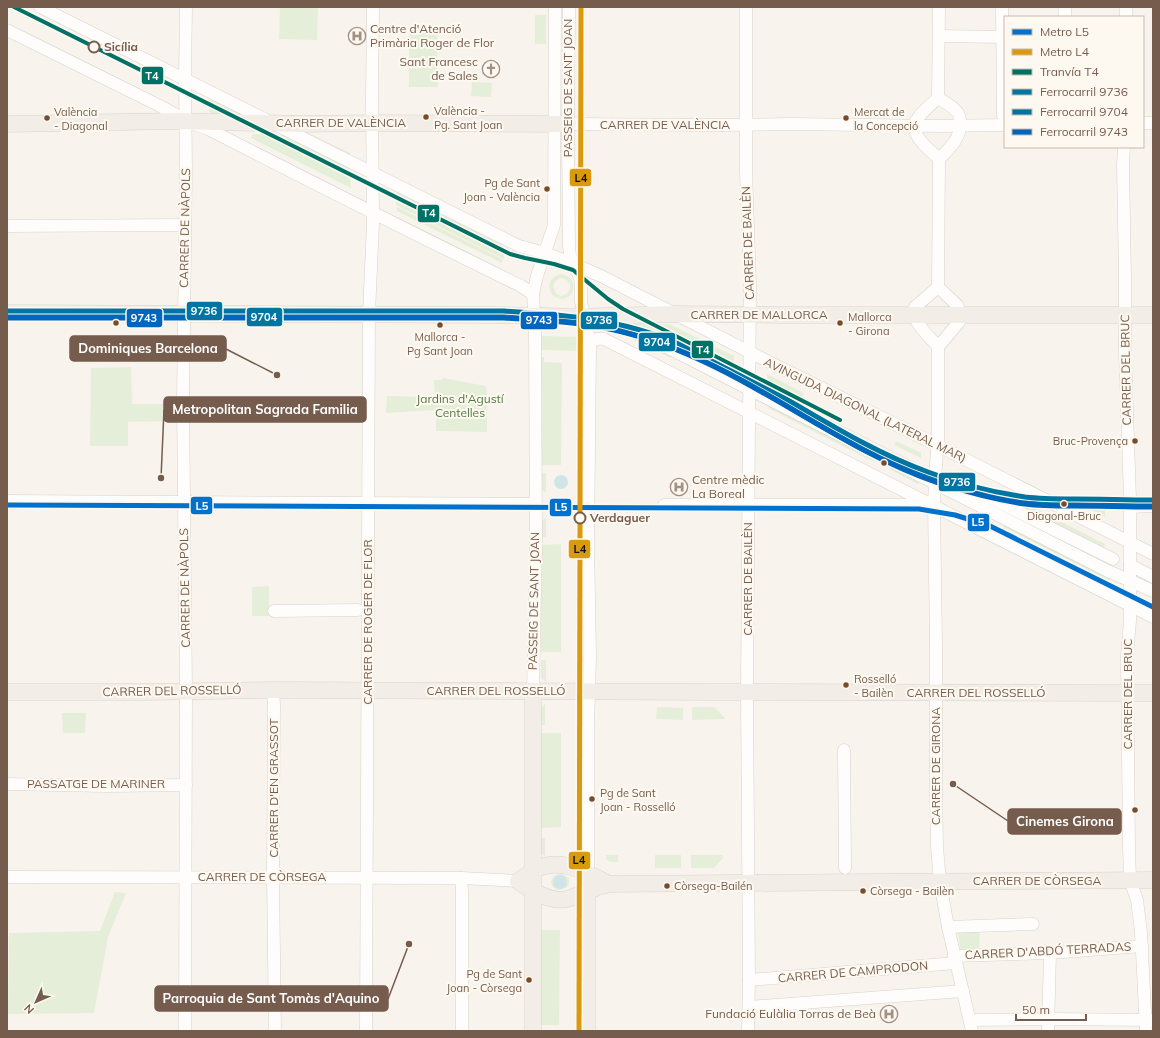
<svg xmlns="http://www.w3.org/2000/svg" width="1160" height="1038" font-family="Mulish,sans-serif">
<rect width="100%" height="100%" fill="#f8f4ed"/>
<g fill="#e5eed8" fill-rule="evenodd">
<path d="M280,7H318L317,40L279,39Z"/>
<rect x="535" y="15" width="11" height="29"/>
<path d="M22,30L152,95V98L22,33Z"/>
<path d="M409,33H437L438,87H409Z"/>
<path d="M472,82L492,83L491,97L471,96Z"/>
<path d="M210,97L249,116H217L209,112V101H210Z"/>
<path d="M304,131L350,153V158L303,134Z"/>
<path d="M231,134L346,192L345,194Z"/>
<path d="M253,134H276L279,135H288L350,167L351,188L251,138Z"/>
<path d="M397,190L502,242V247L504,248V259L396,205V194L397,195Z"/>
<path d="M397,207L502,259V263L397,211Z"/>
<path d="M397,217L502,269V273L397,220Z"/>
<path d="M562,274C581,278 574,303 558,298C554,297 551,294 550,290C547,281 554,275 562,274ZM561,278C573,280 574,293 561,296C551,292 551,281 561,278Z"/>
<path d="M633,324H669L734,356V362L730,360V373L719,368L725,357L689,339L683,349Z"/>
<path d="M626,331L672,355L671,358L623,335Z"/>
<path d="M541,336L582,337V351L541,350Z"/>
<path d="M541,357H544V362L562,363L561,465H541Z"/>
<rect x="577" y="358" width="5" height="108"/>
<path d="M131,367L132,404H170V421L128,422V446H90L91,368Z"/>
<path d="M767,367L921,442V445Z"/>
<path d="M767,374L804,393L802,398L767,380Z"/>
<path d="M443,378L486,386L487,393V432L436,431V410L386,413L387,396L435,397L434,380H442Z"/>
<path d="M769,404L876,458L874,462L768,408Z"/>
<path d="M896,441L921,453V458L894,445Z"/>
<path d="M891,465L919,479L918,484L889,469Z"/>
<path d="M541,473H546V493C539,489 541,480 541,473Z"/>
<path d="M578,473H582V486L577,491Z"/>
<path d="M999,490L1105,544L1104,548L997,494Z"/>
<path d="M1087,508H1105V517Z"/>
<path d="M577,515L581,519V536H577Z"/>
<path d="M546,517V537H541V522Z"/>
<path d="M1005,523L1110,576V581L1003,527Z"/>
<path d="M561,544V652H541V545Z"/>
<path d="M577,545H581V650L576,651Z"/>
<path d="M269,586V616H252V587Z"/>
<path d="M541,660H546V682L541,678Z"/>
<path d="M576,660H581V680L576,682Z"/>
<path d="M545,704V725H540C540,718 538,708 545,704Z"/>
<path d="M576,704L580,707L581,709L580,725H576Z"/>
<path d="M657,707L683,708V720L656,719Z"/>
<path d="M692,707H714L725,718V719L692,720Z"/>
<path d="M62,713H86L85,733H63Z"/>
<path d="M541,733H561V827L541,828Z"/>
<path d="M576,733H580V827H576V776L578,775V764H576Z"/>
<path d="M580,836V855L576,857V837Z"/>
<path d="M541,838H545V857L541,853Z"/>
<path d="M606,855H618V862H610L606,859Z"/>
<rect x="655" y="855" width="26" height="13"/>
<path d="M691,855H722L723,857V858L714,868H691Z"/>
<path d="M557,874H563L569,878V884L566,888L558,890C552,888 550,884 552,878Z"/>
<path d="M115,892L126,893L108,937L94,1013L8,1014L9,933L100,931Z"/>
<path d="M980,927L979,952L961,953L957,928Z"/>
<path d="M540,930H560L559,1025H540Z"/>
<path d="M576,931H581L580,1025H576Z"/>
</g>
<g fill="#cfe5e8">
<circle cx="561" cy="482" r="7"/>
<circle cx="560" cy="882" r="7"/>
</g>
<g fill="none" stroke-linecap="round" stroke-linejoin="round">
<defs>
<g id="minor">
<path d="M40,7L511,242L519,246L545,253L574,264L603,277L765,360L925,439L1153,554"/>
<path d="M569,7L568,135L569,245L570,256L580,278L581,287V302L587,328L590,345L588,545L590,656L588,729V873"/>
<path d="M746,7V171L750,284L747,692L749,980L748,1031"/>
<path d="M939,7L938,98C932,104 920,113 916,121C909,135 930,150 939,159"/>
<path d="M1002,7L1003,116"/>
<path d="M1065,17V7"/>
<path d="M1126,17V7"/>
<path d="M7,30L160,106L178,116L186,121L208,129C312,182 416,235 521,286L533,294"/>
<path d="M939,36L1004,37"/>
<path d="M1143,123H1153"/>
<path d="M568,124L718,125L792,124L939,126L1005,125"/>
<path d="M1124,147L1123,165L1125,278V351L1130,499V621L1127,656L1129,847L1130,880L1137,900L1141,932L1146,1031"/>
<path d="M7,226L185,225"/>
<path d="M938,287L915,307C908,318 931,338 938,347V439L935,478L934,505L936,644V785L937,847L940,882L948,927L972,1031"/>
<path d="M605,316L1108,571L1153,591"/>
<path d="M590,345C594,339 597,338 604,339L1153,617"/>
<path d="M938,347L959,322V310L957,305L938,287L939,159C949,149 962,137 960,122C960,119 960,116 958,113C954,107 945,102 938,98"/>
<path d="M952,479L1113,559"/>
<path d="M7,501L535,504"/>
<path d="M664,505H931"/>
<path d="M1130,507L1153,506"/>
<path d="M1130,565L1153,577"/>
<path d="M274,611L358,610"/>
<path d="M273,690L274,705L273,878L275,1031"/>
<path d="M533,691L536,541L535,330L533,294L537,276L554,225L555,7"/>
<path d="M844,750L845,868"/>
<path d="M7,784L107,786L186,785"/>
<path d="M7,877L461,878L518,881"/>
<path d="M461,878L462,892V1031"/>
<path d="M948,927L1033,924"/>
<path d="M954,956L1050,953L1142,946"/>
<path d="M749,980L956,963"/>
<path d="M749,1007L963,991"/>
<path d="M970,1020L1048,1019L1153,1020"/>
<path d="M185,1031L186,691L183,401L186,169L185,79L186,7"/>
<path d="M366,1031L369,314L373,223L372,99L373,7"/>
<path d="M1048,1031L1050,953"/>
</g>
<g id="major">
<path d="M7,124L178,121L301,124L372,123L568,124"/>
<path d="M7,313L492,315L545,316L572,317L676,314L783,315H1153"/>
<path d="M7,692H147L273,690L713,692L1153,693"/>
<path d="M609,884C586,872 562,857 536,869C530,873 524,877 518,881C530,890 551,903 567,899C573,898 579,894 585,892C593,889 601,886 609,884L1153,880"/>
<path d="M533,1031V691"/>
<path d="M587,1031V881"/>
</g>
</defs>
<use href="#minor" stroke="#d7d1cb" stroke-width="13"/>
<use href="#major" stroke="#d9d1cb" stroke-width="17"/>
<use href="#minor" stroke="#fefdfc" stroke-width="12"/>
<use href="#major" stroke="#f2eee7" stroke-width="16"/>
<path stroke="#e5e3e5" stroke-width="1" d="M687,347L917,464"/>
<defs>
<path id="rail-1" d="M7,311H504C530,313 557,314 583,318C619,323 656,333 689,348C772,383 843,441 928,472C959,484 992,492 1025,497C1041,499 1057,499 1074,499C1100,499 1126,500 1153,500"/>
<path id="rail-2" d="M7,317H504C529,319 554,320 580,323C616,328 652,339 686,353C770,388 842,448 928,478C959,489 992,499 1025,503C1041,505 1057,505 1073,505C1100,505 1126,506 1153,506"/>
<path id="rail-3" d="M7,318H504C541,320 578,322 614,330C650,338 685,352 717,368C792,405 859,456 938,483C966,492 996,500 1025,504C1041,506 1057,506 1073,506C1100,506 1126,507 1153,507"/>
</defs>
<use href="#rail-1" stroke="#fef9f0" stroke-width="8"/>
<use href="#rail-2" stroke="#fef9f0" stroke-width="8"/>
<use href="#rail-3" stroke="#fef9f0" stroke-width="8"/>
<use href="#rail-1" stroke="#0075a1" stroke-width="5"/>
<use href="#rail-2" stroke="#0075a1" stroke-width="5"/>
<use href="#rail-3" stroke="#0065bd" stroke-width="5"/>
<defs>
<path id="tram-1" d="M14,7L510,254L525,258L554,264L573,270L608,299L623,309L840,420"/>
</defs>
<use href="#tram-1" stroke="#fef9f0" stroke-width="7"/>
<use href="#tram-1" stroke="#007165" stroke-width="4"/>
<defs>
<path id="metro-1" d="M7,505L919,509L955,515L990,526L1153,607"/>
<path id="metro-2" d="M579,1031L581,7"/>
</defs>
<use href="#metro-1" stroke="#fef9f0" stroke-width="8"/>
<use href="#metro-2" stroke="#fef9f0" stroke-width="8"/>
<use href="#metro-1" stroke="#0072ce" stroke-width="5"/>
<use href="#metro-2" stroke="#d99a0f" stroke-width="5"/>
</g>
<defs>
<symbol id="hospital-ring" viewBox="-11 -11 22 22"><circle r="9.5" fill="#fef9f0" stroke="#a49185" stroke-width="1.5"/><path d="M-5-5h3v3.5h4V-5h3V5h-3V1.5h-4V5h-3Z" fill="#a49185"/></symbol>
<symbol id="church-ring" viewBox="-11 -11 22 22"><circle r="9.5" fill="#fef9f0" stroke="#a49185" stroke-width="1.5"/><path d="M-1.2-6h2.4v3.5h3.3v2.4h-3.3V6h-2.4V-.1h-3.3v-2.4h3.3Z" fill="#a49185"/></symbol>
</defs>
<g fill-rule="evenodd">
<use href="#hospital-ring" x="347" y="26" width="20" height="20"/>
<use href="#church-ring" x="481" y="59" width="20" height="20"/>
<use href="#hospital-ring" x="669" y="477" width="20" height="20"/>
<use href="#hospital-ring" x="879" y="1004" width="20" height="20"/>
</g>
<g fill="#fef9f0" stroke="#765c4d" stroke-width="2">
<circle cx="94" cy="47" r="5.5"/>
<circle cx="580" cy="518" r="5.5"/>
</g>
<g fill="#7a4b2a" stroke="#fef9f0" stroke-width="1.5">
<circle cx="426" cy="117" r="3.5"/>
<circle cx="47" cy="118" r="3.5"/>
<circle cx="846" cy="118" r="3.5"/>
<circle cx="547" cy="189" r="3.5"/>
<circle cx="116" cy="323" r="3.5"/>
<circle cx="840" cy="323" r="3.5"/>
<circle cx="440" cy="325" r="3.5"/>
<circle cx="1135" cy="441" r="3.5"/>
<circle cx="884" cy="463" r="3.5"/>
<circle cx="1064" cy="504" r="3.5"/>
<circle cx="846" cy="685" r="3.5"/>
<circle cx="592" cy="799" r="3.5"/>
<circle cx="1135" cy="810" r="3.5"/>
<circle cx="667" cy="886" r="3.5"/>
<circle cx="863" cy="891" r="3.5"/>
<circle cx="529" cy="980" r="3.5"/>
</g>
<g text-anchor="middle" stroke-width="4" stroke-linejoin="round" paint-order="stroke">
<g font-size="11" fill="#765c4d" stroke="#fef9f0" text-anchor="start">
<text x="434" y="115">València -<tspan x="434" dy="14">Pg. Sant Joan</tspan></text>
<text x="54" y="116">València<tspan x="54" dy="14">- Diagonal</tspan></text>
<text x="854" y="116">Mercat de<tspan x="854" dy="14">la Concepció</tspan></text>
<text x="540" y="187" text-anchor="end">Pg de Sant<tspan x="540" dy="14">Joan - València</tspan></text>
<text x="848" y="321">Mallorca<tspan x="848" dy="14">- Girona</tspan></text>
<text x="440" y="341" text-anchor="middle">Mallorca -<tspan x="440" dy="14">Pg Sant Joan</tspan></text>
<text x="1128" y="445" text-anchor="end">Bruc-Provença</text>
<text x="1064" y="520" text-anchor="middle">Diagonal-Bruc</text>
<text x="854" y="683">Rosselló<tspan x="854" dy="14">- Bailèn</tspan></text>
<text x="600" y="797">Pg de Sant<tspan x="600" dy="14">Joan - Rosselló</tspan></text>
<text x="674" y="890">Còrsega-Bailén</text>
<text x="870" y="895">Còrsega - Bailèn</text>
<text x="522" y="978" text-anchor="end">Pg de Sant<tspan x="522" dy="14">Joan - Còrsega</tspan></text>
</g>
<g font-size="12" fill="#765c4d" stroke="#fef9f0" text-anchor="start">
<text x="370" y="33">Centre d'Atenció<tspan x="370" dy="14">Primària Roger de Flor</tspan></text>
<text x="478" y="66" text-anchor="end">Sant Francesc<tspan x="478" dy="14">de Sales</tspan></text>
<text x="692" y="484">Centre mèdic<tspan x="692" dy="14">La Boreal</tspan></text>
<text x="876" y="1018" text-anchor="end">Fundació Eulàlia Torras de Beà</text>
</g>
<g font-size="12" font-weight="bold" fill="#765c4d" stroke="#fef9f0" text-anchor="start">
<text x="104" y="51">Sicília</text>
<text x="590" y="522">Verdaguer</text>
</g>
<g font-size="12" fill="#765c4d" stroke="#fef9f0">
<text transform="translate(568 88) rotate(-90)" y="4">PASSEIG DE SANT JOAN</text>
<text x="341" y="127">CARRER DE VALÈNCIA</text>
<text x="665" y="129">CARRER DE VALÈNCIA</text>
<text transform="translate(185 228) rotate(-89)" y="4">CARRER DE NÀPOLS</text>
<text transform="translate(748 243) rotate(-92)" y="4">CARRER DE BAILÈN</text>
<text x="759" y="319">CARRER DE MALLORCA</text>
<text transform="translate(1126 370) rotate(-91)" y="4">CARRER DEL BRUC</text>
<text transform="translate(865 410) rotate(26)" y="4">AVINGUDA DIAGONAL (LATERAL MAR)</text>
<text transform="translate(748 579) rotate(-90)" y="4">CARRER DE BAILÈN</text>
<text transform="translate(185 588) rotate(-91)" y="4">CARRER DE NÀPOLS</text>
<text transform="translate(534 601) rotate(-89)" y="4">PASSEIG DE SANT JOAN</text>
<text transform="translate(368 622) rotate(-90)" y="4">CARRER DE ROGER DE FLOR</text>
<text transform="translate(172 691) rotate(-1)" y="4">CARRER DEL ROSSELLÓ</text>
<text x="496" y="695">CARRER DEL ROSSELLÓ</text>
<text x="976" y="697">CARRER DEL ROSSELLÓ</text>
<text transform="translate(1128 694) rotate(-90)" y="4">CARRER DEL BRUC</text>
<text transform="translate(936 766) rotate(-90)" y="4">CARRER DE GIRONA</text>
<text x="96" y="788">PASSATGE DE MARINER</text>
<text transform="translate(274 788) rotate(-90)" y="4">CARRER D'EN GRASSOT</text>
<text x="262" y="881">CARRER DE CÒRSEGA</text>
<text x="1037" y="885">CARRER DE CÒRSEGA</text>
<text transform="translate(1048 951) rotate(-3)" y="4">CARRER D'ABDÓ TERRADAS</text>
<text transform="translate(853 972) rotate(-5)" y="4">CARRER DE CAMPRODON</text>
</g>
<g font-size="12" fill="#547b45" stroke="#fef9f0">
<text x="460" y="403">Jardins d'Agustí<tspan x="460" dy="14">Centelles</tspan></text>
</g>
</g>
<path fill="none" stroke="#765c4d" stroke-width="1.5" d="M277 375L226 349M161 478L164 410M953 784L1008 821M409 944L388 999"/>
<g fill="#765c4d" stroke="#fef9f0" stroke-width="1.5">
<circle cx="277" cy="375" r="4"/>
<circle cx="161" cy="478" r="4"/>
<circle cx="953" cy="784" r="4"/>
<circle cx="409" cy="944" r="4"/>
</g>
<g fill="#765c4d" stroke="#765c4d" stroke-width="1.5">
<rect x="70" y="336" width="156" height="25" rx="4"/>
<rect x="164" y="397" width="202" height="25" rx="4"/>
<rect x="1008" y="809" width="113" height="25" rx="4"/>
<rect x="155" y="986" width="233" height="25" rx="4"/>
</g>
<g font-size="13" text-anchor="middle" font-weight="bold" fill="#fff">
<text x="148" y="353">Dominiques Barcelona</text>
<text x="265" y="414">Metropolitan Sagrada Familia</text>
<text x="1065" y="826">Cinemes Girona</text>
<text x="271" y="1003">Parroquia de Sant Tomàs d'Aquino</text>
</g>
<g stroke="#fef9f0" stroke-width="1.5">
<rect x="141" y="66" width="23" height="19" rx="4" fill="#007165"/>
<rect x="569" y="168" width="23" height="19" rx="4" fill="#d99a0f"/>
<rect x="417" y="204" width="23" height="19" rx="4" fill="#007165"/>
<rect x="186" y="301" width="37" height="20" rx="4" fill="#0075a1"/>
<rect x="246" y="307" width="37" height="20" rx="4" fill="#0075a1"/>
<rect x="126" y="308" width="37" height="20" rx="4" fill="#0065bd"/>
<rect x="520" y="311" width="38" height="19" rx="4" fill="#0065bd"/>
<rect x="580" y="311" width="38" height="19" rx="4" fill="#0075a1"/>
<rect x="638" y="332" width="38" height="20" rx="4" fill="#0075a1"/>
<rect x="691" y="340" width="23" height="19" rx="4" fill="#007165"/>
<rect x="938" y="472" width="38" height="20" rx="4" fill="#0075a1"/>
<rect x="190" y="496" width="23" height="19" rx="4" fill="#0072ce"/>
<rect x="549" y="498" width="23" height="19" rx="4" fill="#0072ce"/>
<rect x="967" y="513" width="23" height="19" rx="4" fill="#0072ce"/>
<rect x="568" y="539" width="23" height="20" rx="4" fill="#d99a0f"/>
<rect x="568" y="851" width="23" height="19" rx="4" fill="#d99a0f"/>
</g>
<g font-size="11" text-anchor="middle" font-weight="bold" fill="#fff">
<text x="152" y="80">T4</text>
<text x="429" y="217">T4</text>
<text x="204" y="315">9736</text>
<text x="264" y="321">9704</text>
<text x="144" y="322">9743</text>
<text x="539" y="324">9743</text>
<text x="599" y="324">9736</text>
<text x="657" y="346">9704</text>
<text x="703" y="354">T4</text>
<text x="957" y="486">9736</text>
<text x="202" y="510">L5</text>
<text x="561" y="511">L5</text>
<text x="978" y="526">L5</text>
</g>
<g font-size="11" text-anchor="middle" font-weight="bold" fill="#111">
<text x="581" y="182">L4</text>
<text x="580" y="553">L4</text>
<text x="579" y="864">L4</text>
</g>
<rect width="1160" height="1038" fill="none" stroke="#765c4d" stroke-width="16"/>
<rect x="1004" y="16" width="140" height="132" fill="#fef9f0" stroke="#c8baaf"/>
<rect x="1012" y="29" width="20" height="6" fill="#0072ce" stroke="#c8baaf"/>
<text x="1040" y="36" font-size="12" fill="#765c4d">Metro L5</text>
<rect x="1012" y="49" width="20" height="6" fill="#d99a0f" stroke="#c8baaf"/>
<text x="1040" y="56" font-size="12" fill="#765c4d">Metro L4</text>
<rect x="1012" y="69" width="20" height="6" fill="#007165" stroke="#c8baaf"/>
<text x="1040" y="76" font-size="12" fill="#765c4d">Tranvía T4</text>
<rect x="1012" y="89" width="20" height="6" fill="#0075a1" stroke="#c8baaf"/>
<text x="1040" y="96" font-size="12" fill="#765c4d">Ferrocarril 9736</text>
<rect x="1012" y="109" width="20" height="6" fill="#0075a1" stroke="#c8baaf"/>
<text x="1040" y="116" font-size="12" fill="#765c4d">Ferrocarril 9704</text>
<rect x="1012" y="129" width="20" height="6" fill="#0065bd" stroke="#c8baaf"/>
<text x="1040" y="136" font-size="12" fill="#765c4d">Ferrocarril 9743</text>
<g transform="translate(36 1002) rotate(225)" stroke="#fef9f0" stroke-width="3" paint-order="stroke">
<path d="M0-3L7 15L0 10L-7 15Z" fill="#765c4d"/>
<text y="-6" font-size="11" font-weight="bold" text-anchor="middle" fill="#765c4d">N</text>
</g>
<path d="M1016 1014v6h70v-6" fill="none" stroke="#765c4d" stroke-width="2"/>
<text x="1022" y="1014" font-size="12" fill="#765c4d" stroke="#fef9f0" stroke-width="3" paint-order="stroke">50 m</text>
</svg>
